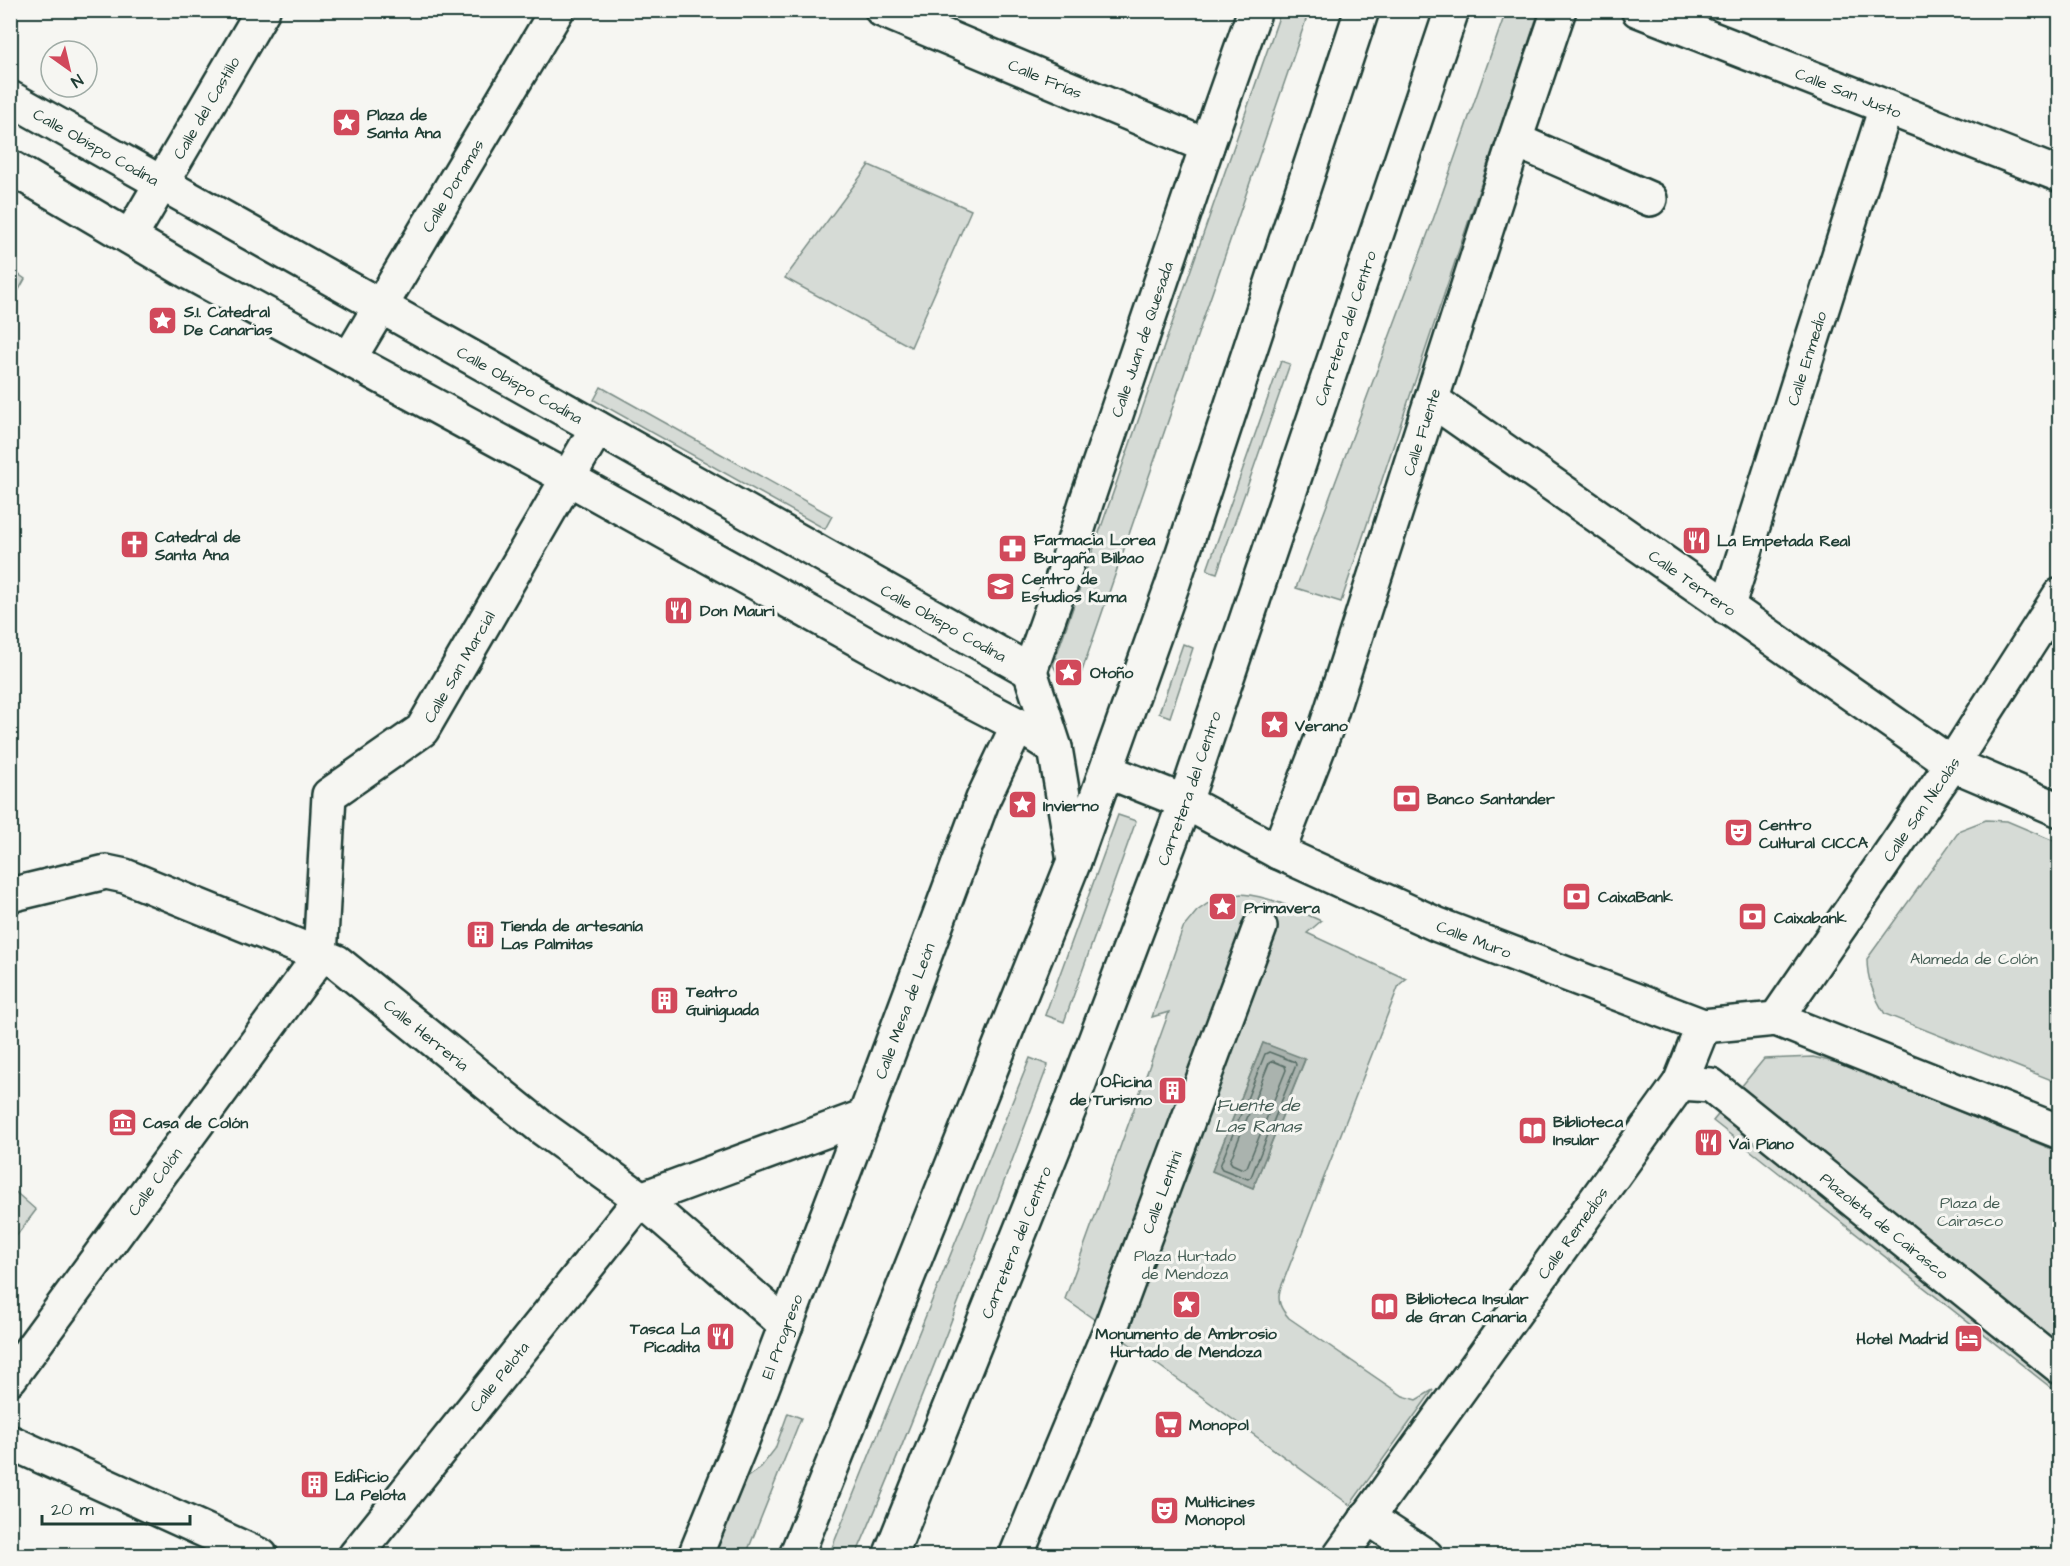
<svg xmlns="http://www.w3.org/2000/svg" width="2070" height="1566" font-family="'Architects Daughter',sans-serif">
<rect width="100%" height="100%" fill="#f6f6f2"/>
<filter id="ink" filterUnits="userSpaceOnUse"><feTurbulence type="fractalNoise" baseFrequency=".0167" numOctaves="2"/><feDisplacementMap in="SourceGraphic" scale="12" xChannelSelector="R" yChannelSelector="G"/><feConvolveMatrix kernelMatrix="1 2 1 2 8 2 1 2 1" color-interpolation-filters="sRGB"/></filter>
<g filter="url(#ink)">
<g fill="#d6dbd6" stroke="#7a8c85" stroke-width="1.5" fill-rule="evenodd">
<path d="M1281,11H1309L1081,674L1071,681L1060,678L1053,665Z"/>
<path d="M1506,11H1539L1341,602L1296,588L1434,217Z"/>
<path d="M869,165L971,210L911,347L785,278Z"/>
<path d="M11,269L25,279L11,304Z"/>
<path d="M1281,361L1290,364L1217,573L1207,570Z"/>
<path d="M601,387L832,516L825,529L594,400Z"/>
<path d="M1183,644L1193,648L1170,717L1159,713Z"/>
<path d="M1118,815L1136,821L1064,1022L1045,1015Z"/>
<path d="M1986,820L2007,821L2059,843V1083L1885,1014C1874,997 1867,980 1867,959L1960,830Z"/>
<path d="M1241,894C1270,896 1295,909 1321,921L1307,933L1406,979L1399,985L1280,1290C1277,1302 1281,1309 1289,1318L1403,1396L1416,1400L1433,1390L1350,1505L1128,1343L1065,1299L1169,1012L1152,1017L1183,928L1197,911L1210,902L1225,897ZM1263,1043L1305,1060L1253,1188L1212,1171Z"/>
<path d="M1813,1057L1842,1064L2059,1152V1394L1713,1121L1764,1059Z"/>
<path d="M1030,1058L1048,1065C986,1229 926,1394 856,1555H829Z"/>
<path d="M11,1188L36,1210L11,1243Z"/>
<path d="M788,1413L801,1418L746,1555L710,1556L738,1484L761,1467L775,1449Z"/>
</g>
<path fill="#aab3ae" stroke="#72847d" stroke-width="1.5" d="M1263,1043L1305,1059L1253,1188L1212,1171Z"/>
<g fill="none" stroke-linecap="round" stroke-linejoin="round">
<g stroke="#576c65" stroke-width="1.5">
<path d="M1269,1052L1295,1062L1296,1065L1251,1177L1248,1179L1222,1169L1220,1166L1265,1054Z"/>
<path d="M1273,1061L1285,1066L1286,1070L1247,1167L1243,1169L1232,1164L1230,1161L1269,1063Z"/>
</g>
<defs>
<g id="street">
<path id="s1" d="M882,10L1207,146"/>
<path id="s2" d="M1638,10L2060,175"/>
<path id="s3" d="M10,98L1030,671"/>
<path d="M1515,140L1650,199"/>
<path d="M10,167L192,274L568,478L918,673L1018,725L1055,748"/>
<path id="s4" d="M130,237L263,10"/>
<path id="s5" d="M349,359L557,10"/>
<path id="s6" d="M1432,400L1952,764L2060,810"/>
<path id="s7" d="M1727,608L1886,107"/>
<path id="s8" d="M1030,671L1060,586L1086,503L1207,146L1255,10"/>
<path d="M1030,671L1055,748L1074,861"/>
<path id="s9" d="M1107,771L1185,802L1278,852L1438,925L1703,1026L1776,1019L2060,1132"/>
<path id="s10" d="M1278,852L1326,728L1515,140L1559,10"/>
<path id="s11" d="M10,895L106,872L125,876L337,962L541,1127L641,1199L786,1325"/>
<path id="s12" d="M320,956L329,795L422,730L597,428"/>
<path id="s13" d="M1776,1019L1952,764L2060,595"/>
<path d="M1680,1083L1703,1026"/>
<path id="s14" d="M10,1378L320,956"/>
<path d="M10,1442L261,1556"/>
<path d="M1367,1517L1426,1556"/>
<path id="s15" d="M355,1556L641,1199L865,1116"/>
<path id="s16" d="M695,1556L743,1438L865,1116L983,799L1018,725"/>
<path id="s17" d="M1016,1556L1110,1330L1260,927"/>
<path id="s18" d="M1340,1556L1680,1083L1711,1085L2060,1367"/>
</g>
<g id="secondary">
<path d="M796,1556L1074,861L1173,583L1362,10"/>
<path id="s19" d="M890,1556L1072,1102L1185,802L1452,10"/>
</g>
</defs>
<use href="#street" stroke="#1f3d34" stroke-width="38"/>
<use href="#secondary" stroke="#1f3d34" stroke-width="38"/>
<use href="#street" stroke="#f6f6f2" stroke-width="33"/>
<use href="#secondary" stroke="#f6f6f2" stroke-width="33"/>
</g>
</g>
<defs>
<symbol id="sight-square" viewBox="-11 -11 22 22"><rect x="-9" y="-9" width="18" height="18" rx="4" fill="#d1495b" stroke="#f6f6f2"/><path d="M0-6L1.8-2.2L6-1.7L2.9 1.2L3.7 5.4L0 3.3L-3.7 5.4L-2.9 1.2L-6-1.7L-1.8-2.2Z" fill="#fff"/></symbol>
<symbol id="restaurant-square" viewBox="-11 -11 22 22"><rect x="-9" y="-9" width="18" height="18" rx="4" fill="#d1495b" stroke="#f6f6f2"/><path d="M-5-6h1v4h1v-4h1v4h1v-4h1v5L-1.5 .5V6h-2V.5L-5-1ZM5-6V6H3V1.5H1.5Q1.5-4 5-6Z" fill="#fff"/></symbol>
<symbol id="church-square" viewBox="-11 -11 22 22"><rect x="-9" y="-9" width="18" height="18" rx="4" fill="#d1495b" stroke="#f6f6f2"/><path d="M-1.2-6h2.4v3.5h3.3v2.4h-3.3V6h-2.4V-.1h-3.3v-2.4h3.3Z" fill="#fff"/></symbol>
<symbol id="pharmacy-square" viewBox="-11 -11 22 22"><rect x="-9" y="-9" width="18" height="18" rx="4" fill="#d1495b" stroke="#f6f6f2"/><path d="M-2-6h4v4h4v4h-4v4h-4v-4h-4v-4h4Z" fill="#fff"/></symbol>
<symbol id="school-square" viewBox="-11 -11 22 22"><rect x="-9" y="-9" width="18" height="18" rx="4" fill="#d1495b" stroke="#f6f6f2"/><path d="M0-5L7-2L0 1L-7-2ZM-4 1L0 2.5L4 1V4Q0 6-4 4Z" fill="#fff"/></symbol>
<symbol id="bank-square" viewBox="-11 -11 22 22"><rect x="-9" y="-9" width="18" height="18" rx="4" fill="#d1495b" stroke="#f6f6f2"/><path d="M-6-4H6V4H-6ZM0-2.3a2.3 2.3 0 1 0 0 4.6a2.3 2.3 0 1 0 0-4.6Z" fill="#fff"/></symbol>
<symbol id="theatre-square" viewBox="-11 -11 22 22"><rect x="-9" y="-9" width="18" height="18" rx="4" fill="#d1495b" stroke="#f6f6f2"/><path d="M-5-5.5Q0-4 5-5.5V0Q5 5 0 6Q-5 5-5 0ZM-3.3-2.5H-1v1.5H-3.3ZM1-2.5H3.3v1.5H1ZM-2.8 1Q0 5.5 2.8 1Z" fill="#fff"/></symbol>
<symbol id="building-square" viewBox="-11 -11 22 22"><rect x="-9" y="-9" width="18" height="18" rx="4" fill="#d1495b" stroke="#f6f6f2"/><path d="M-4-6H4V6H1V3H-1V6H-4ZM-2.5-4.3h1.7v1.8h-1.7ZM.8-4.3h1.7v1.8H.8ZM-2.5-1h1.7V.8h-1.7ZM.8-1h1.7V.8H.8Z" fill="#fff"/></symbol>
<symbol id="museum-square" viewBox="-11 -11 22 22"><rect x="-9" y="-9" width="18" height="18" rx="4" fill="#d1495b" stroke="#f6f6f2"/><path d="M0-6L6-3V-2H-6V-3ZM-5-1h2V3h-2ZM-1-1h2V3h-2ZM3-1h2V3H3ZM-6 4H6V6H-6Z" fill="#fff"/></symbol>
<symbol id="library-square" viewBox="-11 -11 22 22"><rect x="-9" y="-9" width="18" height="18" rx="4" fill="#d1495b" stroke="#f6f6f2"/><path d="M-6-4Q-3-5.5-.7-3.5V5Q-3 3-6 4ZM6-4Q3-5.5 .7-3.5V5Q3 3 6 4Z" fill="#fff"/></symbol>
<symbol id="hotel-square" viewBox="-11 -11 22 22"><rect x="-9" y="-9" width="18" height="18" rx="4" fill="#d1495b" stroke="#f6f6f2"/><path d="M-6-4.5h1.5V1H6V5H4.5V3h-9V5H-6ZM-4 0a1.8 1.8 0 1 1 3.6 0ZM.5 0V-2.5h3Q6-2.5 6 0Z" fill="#fff"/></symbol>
<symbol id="supermarket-square" viewBox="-11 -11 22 22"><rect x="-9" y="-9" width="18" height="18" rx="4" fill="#d1495b" stroke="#f6f6f2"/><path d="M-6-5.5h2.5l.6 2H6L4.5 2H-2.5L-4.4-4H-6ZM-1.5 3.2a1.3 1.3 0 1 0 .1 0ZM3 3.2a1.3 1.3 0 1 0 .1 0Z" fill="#fff"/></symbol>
</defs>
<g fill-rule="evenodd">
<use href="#sight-square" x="330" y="106" width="33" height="33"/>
<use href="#sight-square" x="146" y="304" width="33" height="33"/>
<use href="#restaurant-square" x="1680" y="524" width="33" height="33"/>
<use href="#church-square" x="118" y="528" width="33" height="33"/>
<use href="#pharmacy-square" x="996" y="532" width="33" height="33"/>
<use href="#school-square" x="984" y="570" width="33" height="33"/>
<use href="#restaurant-square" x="662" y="594" width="33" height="33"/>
<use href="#sight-square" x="1052" y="656" width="33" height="33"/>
<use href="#sight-square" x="1258" y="708" width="33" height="33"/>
<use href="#bank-square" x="1390" y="782" width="33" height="33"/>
<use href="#sight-square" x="1006" y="788" width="33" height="33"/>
<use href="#theatre-square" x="1722" y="816" width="33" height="33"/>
<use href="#bank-square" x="1560" y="880" width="33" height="33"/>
<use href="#sight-square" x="1206" y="890" width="33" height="33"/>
<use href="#bank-square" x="1736" y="900" width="33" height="33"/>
<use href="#building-square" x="464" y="918" width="33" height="33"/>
<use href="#building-square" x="648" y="984" width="33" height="33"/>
<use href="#building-square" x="1156" y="1074" width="33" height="33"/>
<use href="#museum-square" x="106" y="1106" width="33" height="33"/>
<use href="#library-square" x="1516" y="1114" width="33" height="33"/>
<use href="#restaurant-square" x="1692" y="1126" width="33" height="33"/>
<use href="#sight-square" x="1170" y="1288" width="33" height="33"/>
<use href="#library-square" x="1368" y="1290" width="33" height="33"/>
<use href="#restaurant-square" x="704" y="1320" width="33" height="33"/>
<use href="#hotel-square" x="1952" y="1322" width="33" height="33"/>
<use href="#supermarket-square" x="1152" y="1408" width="33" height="33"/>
<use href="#building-square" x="298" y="1468" width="33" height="33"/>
<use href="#theatre-square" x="1148" y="1494" width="33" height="33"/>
</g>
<g text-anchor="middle" stroke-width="6" stroke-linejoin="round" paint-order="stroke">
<g font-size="16" fill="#1f3d34" stroke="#f6f6f2">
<text dy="6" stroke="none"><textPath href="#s1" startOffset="177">Calle Frías</textPath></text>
<text dy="6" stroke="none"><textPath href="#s2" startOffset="226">Calle San Justo</textPath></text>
<text dy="6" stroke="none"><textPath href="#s4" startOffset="150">Calle del Castillo</textPath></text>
<text dy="6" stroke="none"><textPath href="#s3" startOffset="99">Calle Obispo Codina</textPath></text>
<text dy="6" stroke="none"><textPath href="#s5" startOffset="202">Calle Doramas</textPath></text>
<text dy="6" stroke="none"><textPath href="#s19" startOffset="1310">Carretera del Centro</textPath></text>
<text dy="6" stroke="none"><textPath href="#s8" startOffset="350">Calle Juan de Quesada</textPath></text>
<text dy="6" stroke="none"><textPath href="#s7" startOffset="262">Calle Enmedio</textPath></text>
<text dy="6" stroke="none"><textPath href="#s3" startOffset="585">Calle Obispo Codina</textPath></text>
<text dy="6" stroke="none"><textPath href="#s10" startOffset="444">Calle Fuente</textPath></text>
<text dy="6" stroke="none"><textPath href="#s6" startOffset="318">Calle Terrero</textPath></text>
<text dy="6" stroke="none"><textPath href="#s3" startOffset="1071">Calle Obispo Codina</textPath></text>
<text dy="6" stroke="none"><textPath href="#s12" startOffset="348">Calle San Marcial</textPath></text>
<text dy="6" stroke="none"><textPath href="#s19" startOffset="824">Carretera del Centro</textPath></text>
<text dy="6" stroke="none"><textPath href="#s13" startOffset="255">Calle San Nicolás</textPath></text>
<text dy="6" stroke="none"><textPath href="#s9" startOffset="404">Calle Muro</textPath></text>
<text dy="6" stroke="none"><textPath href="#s16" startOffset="584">Calle Mesa de León</textPath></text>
<text dy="6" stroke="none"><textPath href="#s11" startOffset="462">Calle Herrería</textPath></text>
<text dy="6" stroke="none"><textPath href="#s14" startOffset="244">Calle Colón</textPath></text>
<text dy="6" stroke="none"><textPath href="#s17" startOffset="392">Calle Lentini</textPath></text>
<text dy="6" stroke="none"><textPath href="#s18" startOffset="837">Plazoleta de Cairasco</textPath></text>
<text dy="6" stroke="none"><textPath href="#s18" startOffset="398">Calle Remedios</textPath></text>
<text dy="6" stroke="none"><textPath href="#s19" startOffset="338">Carretera del Centro</textPath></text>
<text dy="6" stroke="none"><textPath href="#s16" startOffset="236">El Progreso</textPath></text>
<text dy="6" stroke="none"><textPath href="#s15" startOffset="230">Calle Pelota</textPath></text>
</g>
<g font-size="16" font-weight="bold" fill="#1f3d34" stroke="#f6f6f2" text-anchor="start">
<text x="367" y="120">Plaza de<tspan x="367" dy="18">Santa Ana</tspan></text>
<text x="184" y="317">S.I. Catedral<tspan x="184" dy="18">De Canarias</tspan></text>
<text x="155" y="542">Catedral de<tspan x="155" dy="18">Santa Ana</tspan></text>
<text x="1034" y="545">Farmacia Lorea<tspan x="1034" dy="18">Burgaña Bilbao</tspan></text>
<text x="1717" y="546">La Empetada Real</text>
<text x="1022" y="584">Centro de<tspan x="1022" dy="18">Estudios Kuma</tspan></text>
<text x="700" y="616">Don Mauri</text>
<text x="1090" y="678">Otoño</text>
<text x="1295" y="731">Verano</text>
<text x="1427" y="804">Banco Santander</text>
<text x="1043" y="811">Invierno</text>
<text x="1759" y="830">Centro<tspan x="1759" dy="18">Cultural CICCA</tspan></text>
<text x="1598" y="902">CaixaBank</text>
<text x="1244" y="913">Primavera</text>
<text x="1774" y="923">Caixabank</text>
<text x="501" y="931">Tienda de artesanía<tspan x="501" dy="18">Las Palmitas</tspan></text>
<text x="686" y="997">Teatro<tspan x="686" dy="18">Guiniguada</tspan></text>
<text x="1152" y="1087" text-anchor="end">Oficina<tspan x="1152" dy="18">de Turismo</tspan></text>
<text x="1553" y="1127">Biblioteca<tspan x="1553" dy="18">Insular</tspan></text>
<text x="143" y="1128">Casa de Colón</text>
<text x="1729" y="1149">Vai Piano</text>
<text x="1406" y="1304">Biblioteca Insular<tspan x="1406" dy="18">de Gran Canaria</tspan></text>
<text x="700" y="1334" text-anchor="end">Tasca La<tspan x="700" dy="18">Picadita</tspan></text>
<text x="1186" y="1339" text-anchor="middle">Monumento de Ambrosio<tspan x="1186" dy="18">Hurtado de Mendoza</tspan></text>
<text x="1948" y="1344" text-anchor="end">Hotel Madrid</text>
<text x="1189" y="1430">Monopol</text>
<text x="335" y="1482">Edificio<tspan x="335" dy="18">La Pelota</tspan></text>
<text x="1185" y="1507">Multicines<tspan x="1185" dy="18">Monopol</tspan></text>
</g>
<g font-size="16" fill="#445d54" stroke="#f6f6f2">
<text x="1974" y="964">Alameda de Colón</text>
<text x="1970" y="1208">Plaza de<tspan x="1970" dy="18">Cairasco</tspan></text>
<text x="1185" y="1261">Plaza Hurtado<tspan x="1185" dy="18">de Mendoza</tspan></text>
</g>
<g font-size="18" font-style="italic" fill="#425a52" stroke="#f6f6f2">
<text x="1258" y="1111">Fuente de<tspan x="1258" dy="21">Las Ranas</tspan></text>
</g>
</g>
<rect width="2070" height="1566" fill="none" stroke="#f6f6f2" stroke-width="36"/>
<rect x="18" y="18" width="2034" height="1530" fill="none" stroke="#1f3d34" stroke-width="2" filter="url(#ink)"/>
<g transform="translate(69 69) rotate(146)"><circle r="28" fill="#f6f6f2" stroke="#a0aca6" stroke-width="1.5"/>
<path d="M0-4.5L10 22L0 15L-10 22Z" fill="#d1495b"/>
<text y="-9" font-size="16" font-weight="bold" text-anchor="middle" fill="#1f3d34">N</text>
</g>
<path d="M42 1515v9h148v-9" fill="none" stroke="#1f3d34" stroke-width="3"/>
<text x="51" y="1515" font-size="18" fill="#1f3d34" stroke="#f6f6f2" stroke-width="4.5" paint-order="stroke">20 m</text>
</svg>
